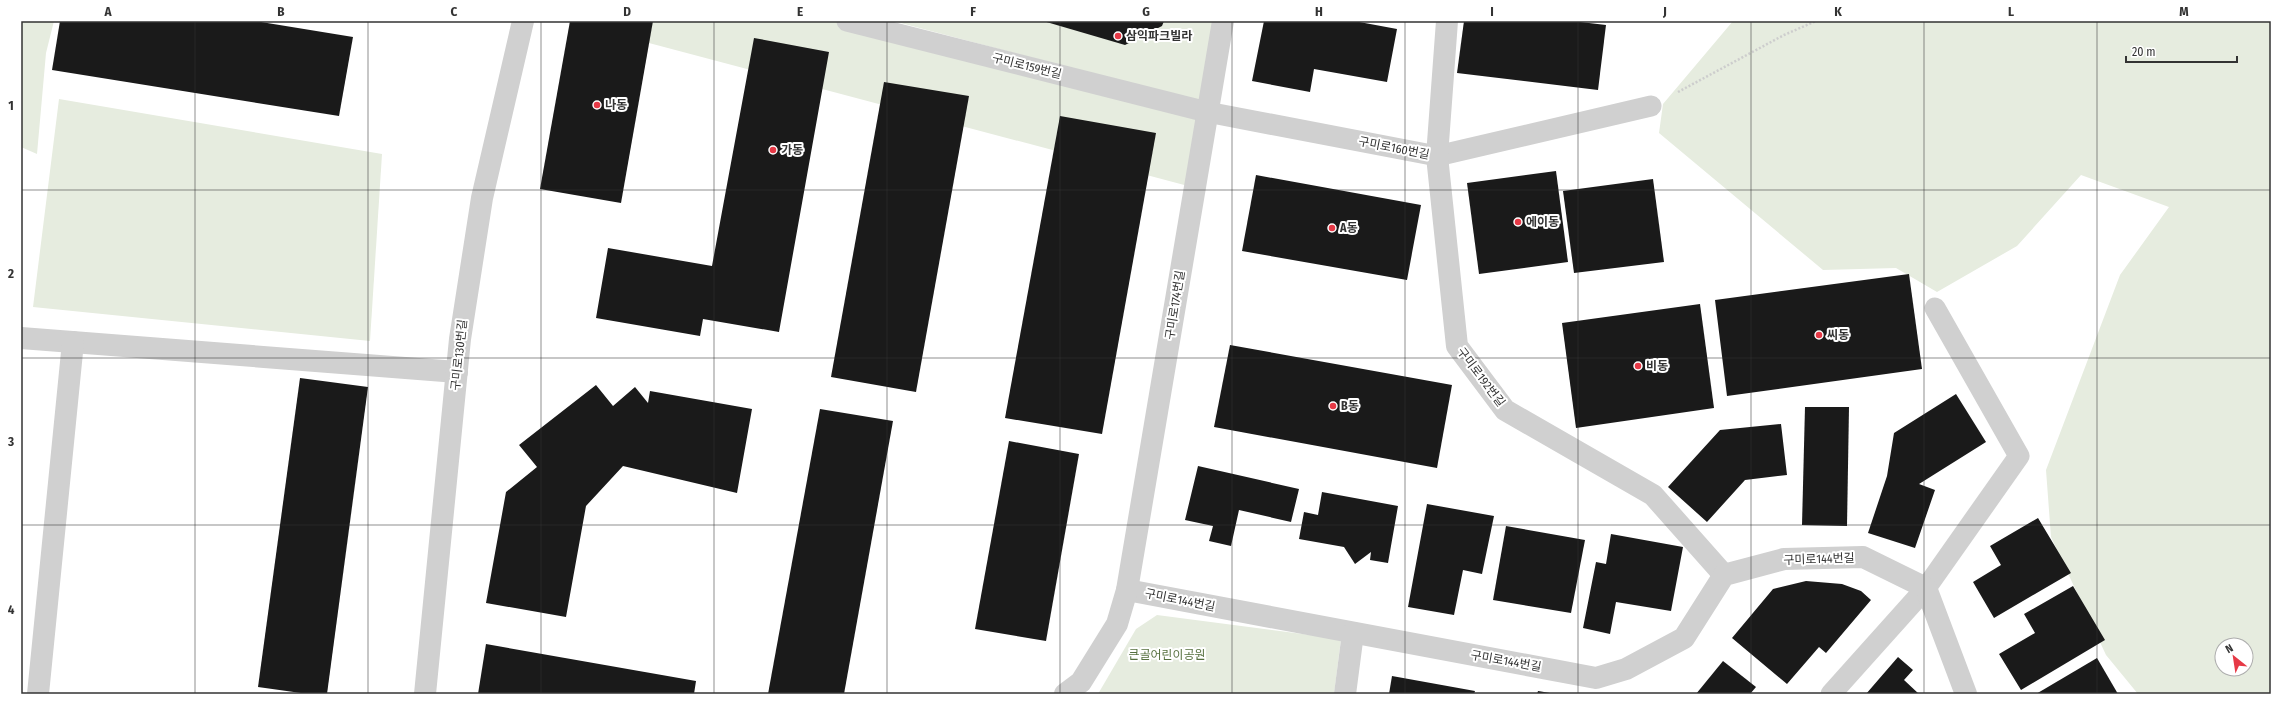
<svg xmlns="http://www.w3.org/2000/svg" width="2292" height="715" font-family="'Fira Sans Condensed','Noto Sans KR',sans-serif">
<rect width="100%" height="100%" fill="#fff"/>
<g fill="#e6ecdf" fill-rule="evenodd">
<path d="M21,21H54L46,53L37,154L21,147Z"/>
<path d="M566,21H842L1202,116L1188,186Z"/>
<path d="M893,21H1217L1204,103Z"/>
<path d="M1733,21H2271V694H2138L2106,655L2051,537L2046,470L2120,275L2169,207L2081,175L2017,246L1937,292L1896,268L1823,270L1659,133L1663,104ZM2222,645H2246V669H2222Z"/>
<path d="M59,99L382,154L370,341L33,307Z"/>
<path d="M1157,615L1341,639L1334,694H1098L1136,629Z"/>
</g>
<g fill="#1a1a1a">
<path d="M60,21H255L353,37L339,116L52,70Z"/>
<path d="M570,21H653L621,203L540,189Z"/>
<path d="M1043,21H1164L1162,26L1125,45Z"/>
<path d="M1264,21H1354L1397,29L1387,82L1314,69L1310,92L1252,81Z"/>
<path d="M1464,21H1572L1606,25L1598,90L1457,73Z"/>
<path d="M754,38L829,52L779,332L703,319L700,336L596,318L608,248L712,266Z"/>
<path d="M884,82L969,96L916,392L831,377Z"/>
<path d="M1060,116L1156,133L1102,434L1005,418Z"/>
<path d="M1556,171L1568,262L1479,274L1467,183Z"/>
<path d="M1256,175L1421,205L1407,280L1242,251Z"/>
<path d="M1653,179L1664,262L1574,273L1563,191Z"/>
<path d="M1909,274L1922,369L1727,396L1715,300Z"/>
<path d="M1700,304L1714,408L1576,428L1562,323Z"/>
<path d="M1230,345L1452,385L1437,468L1214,427Z"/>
<path d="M300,378L368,387L327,694H308L258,687Z"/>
<path d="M596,385L613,406L635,387L648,403L650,391L752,409L737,493L623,466L586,506L566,617L486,603L506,492L537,467L519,445Z"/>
<path d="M1956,394L1986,442L1919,484L1935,490L1915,548L1868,533L1887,476L1894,433Z"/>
<path d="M1805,407H1849L1847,526L1802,525Z"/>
<path d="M820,409L893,421L844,694H768Z"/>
<path d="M1781,424L1787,475L1745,480L1707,522L1668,487L1720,430Z"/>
<path d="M1009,441L1079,454L1046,641L975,629Z"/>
<path d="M1198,466L1299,489L1291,522L1239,510L1231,546L1209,541L1213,526L1185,520Z"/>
<path d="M1322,492L1398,506L1388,563L1370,560L1371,552L1355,564L1344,547L1299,539L1304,512L1318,515Z"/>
<path d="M1427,504L1494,516L1482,574L1463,570L1454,615L1408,607Z"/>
<path d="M2038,518L2071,573L1994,618L1973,582L2001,565L1990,546Z"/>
<path d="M1506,526L1585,540L1571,613L1493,600Z"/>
<path d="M1611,534L1683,547L1671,611L1616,602L1610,634L1583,628L1596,562L1606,564Z"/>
<path d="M1806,581L1842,584L1861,591L1871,600L1826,653L1819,647L1787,684L1732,638L1773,589Z"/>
<path d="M2073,586L2105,640L2021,690L1999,654L2035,633L2024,614Z"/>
<path d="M486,644L696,681L694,694H478Z"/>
<path d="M1898,657L1913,670L1904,680L1919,694H1866Z"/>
<path d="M2097,658L2118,694H2036Z"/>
<path d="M1723,661L1756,687L1750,694H1696Z"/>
<path d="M1392,676L1475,691L1474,694H1389Z"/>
<path d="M1538,691L1550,693V694H1537Z"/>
</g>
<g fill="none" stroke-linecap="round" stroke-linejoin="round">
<path stroke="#cdcdcd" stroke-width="2.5" stroke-dasharray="2 2" stroke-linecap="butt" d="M1678,92L1784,35L1816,21"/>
<g stroke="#d0d0d0" stroke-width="21">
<path d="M847,21L1207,112L1437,156L1651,106"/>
<path d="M1831,694L1926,588L2019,456L1935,308"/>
</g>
<g stroke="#d0d0d0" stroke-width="22">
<path d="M1447,21L1437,156L1457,346L1505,410L1653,495L1724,575"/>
<path d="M21,338L457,372"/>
<path d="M1127,590L1596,678L1626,669L1684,638L1724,575L1784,559L1863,557L1926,588L1966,694"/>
<path d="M38,694L73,342"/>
<path d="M425,694L460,339L482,198L523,21"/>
<path d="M1345,694L1353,633"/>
</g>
<path stroke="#d0d0d0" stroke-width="22" d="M1065,694L1081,682L1117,624L1127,590L1223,21"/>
</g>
<path fill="none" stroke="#333" stroke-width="1" stroke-opacity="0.55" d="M195,21V694M368,21V694M541,21V694M714,21V694M887,21V694M1060,21V694M1232,21V694M1405,21V694M1578,21V694M1751,21V694M1924,21V694M2097,21V694M21,190H2271M21,358H2271M21,525H2271"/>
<g fill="#e63946" stroke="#fff" stroke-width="1.5">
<circle cx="1118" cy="36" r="4"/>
<circle cx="597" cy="105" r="4"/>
<circle cx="773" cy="150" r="4"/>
<circle cx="1518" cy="222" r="4"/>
<circle cx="1332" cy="228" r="4"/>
<circle cx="1819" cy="335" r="4"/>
<circle cx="1638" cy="366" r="4"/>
<circle cx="1333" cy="406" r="4"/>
</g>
<g text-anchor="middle" stroke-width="4" stroke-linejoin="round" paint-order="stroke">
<g font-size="12" font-weight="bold" fill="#333" stroke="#fff" text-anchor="start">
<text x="1126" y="40">삼익파크빌라</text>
<text x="605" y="109">나동</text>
<text x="781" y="154">가동</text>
<text x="1526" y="226">에이동</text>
<text x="1340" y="232">A동</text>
<text x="1827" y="339">씨동</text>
<text x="1646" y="370">비동</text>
<text x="1341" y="410">B동</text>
</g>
<g font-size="12" fill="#333" stroke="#fff">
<text transform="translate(1027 66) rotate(14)" y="4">구미로159번길</text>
<text transform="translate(1394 148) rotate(11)" y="4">구미로160번길</text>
<text transform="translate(1175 305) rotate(-81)" y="4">구미로174번길</text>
<text transform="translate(459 355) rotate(-84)" y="4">구미로130번길</text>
<text transform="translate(1481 377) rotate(53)" y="4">구미로192번길</text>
<text transform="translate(1819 559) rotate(-2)" y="4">구미로144번길</text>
<text transform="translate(1180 600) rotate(11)" y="4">구미로144번길</text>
<text transform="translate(1506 661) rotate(10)" y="4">구미로144번길</text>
</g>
<g font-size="12" fill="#56703f" stroke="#fff">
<text x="1167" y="659">큰골어린이공원</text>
</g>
</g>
<rect width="2292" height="715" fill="none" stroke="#ffffff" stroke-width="44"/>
<g transform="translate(2234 657) rotate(330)"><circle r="19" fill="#ffffff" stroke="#adadad"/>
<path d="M0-3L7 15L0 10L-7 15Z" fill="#e63946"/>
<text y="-6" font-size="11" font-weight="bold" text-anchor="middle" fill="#333333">N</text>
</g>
<path d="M2126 56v6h111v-6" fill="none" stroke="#333333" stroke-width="2"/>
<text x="2132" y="56" font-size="12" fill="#333333" stroke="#ffffff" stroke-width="3" paint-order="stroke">20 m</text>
<rect x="22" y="22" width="2248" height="671" fill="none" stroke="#333" stroke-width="1.5"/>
<g font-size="13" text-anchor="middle" font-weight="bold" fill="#333">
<text x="108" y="16">A</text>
<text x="281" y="16">B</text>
<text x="454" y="16">C</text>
<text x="627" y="16">D</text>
<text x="800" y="16">E</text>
<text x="973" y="16">F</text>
<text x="1146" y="16">G</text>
<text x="1319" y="16">H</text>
<text x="1492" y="16">I</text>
<text x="1665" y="16">J</text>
<text x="1838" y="16">K</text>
<text x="2011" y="16">L</text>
<text x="2184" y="16">M</text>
<text x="11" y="110">1</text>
<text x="11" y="278">2</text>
<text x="11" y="446">3</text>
<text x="11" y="614">4</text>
</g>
</svg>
